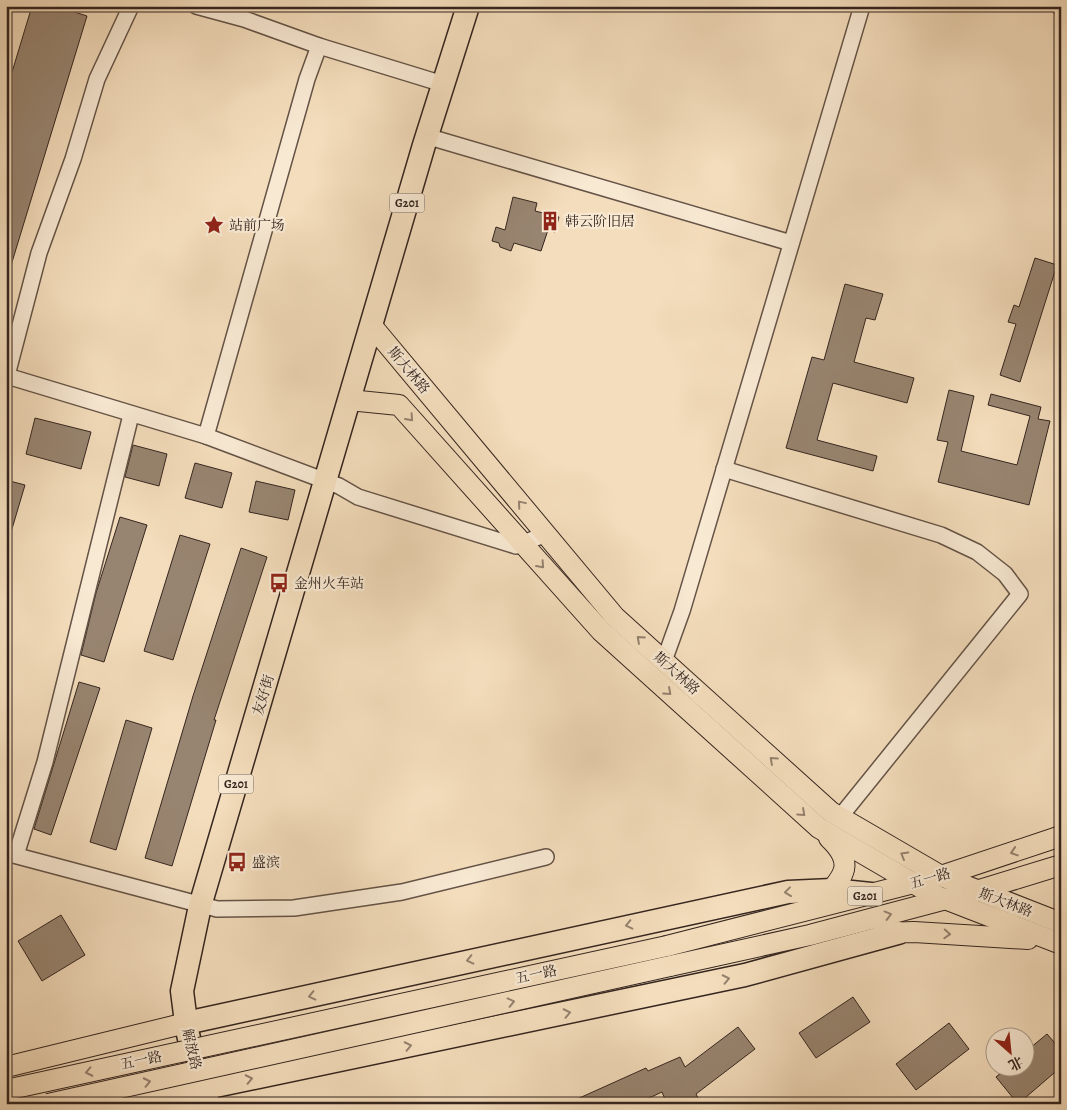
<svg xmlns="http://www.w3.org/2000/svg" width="1067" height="1110" font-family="Alegreya,'Noto Serif SC',serif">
<rect width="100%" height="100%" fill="#f4ddbc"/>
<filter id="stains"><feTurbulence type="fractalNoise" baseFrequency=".004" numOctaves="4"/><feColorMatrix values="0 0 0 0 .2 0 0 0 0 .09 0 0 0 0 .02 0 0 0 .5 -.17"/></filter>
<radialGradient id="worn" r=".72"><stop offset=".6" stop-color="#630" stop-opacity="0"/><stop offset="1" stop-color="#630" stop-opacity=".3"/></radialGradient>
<g fill="#988571" stroke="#34251f">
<path d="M32,6H56L87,16L9,272H6V92Z"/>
<path d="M513,197L537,203L535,211L559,217L555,232L548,230L541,251L514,243L511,251L500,247L499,243L492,241L496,227L505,230Z"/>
<path d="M1035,258L1057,265L1020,382L1000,375L1016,324L1008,322L1014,305L1019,307Z"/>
<path d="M845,284L883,294L875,320L866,318L854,362L914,378L907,403L833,383L817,440L877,456L873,471L786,448L812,357L824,360Z"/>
<path d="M949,390L974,396L961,451L1017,465L1030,416L988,405L991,394L1041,407L1038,419L1050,421L1029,505L938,482L948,442L937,440Z"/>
<path d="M35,418L91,432L81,469L26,454Z"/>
<path d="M133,445L167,454L159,486L125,477Z"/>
<path d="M195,463L232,473L222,508L185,498Z"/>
<path d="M6,480L25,485L9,539H6Z"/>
<path d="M256,481L295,490L288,520L249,512Z"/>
<path d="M120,517L147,525L104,662L81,655L96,593Z"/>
<path d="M180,535L210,544L173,660L144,651Z"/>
<path d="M241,548L267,557L214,720H216L172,866L145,858L193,696Z"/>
<path d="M79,682L100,688L51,835L34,829Z"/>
<path d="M126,720L152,728L116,850L90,842Z"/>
<path d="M61,915L85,955L42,981L18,941Z"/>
<path d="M853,997L870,1022L816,1058L799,1033Z"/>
<path d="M949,1023L969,1049L916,1090L896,1064Z"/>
<path d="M738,1027L755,1049L696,1094L701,1104H667L662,1092L636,1104H566L646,1068L648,1071L680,1057L685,1067Z"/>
<path d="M1047,1034L1061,1050V1067L1018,1104L996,1077L1007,1068H1024V1053Z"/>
</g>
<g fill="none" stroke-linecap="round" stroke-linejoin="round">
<defs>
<g id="minor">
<path d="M196,6L244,19L319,46L443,84"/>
<path d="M1059,6L1061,8"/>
<path d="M426,136L791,243"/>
<path d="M7,376L206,436L339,486L358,497L516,546L546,534"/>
<path d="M6,379L39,253L73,159L97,79L131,6"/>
<path d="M206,436L307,79L319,46"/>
<path d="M724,469L941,535L977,552L1005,574L1020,594L840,817"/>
<path d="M664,661L682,611L862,6"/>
<path d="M6,853L217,909L294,908L402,892L546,857"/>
<path d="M16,855L45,762L131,415"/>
</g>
<g id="major">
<path d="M372,326L615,617L831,812L941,876L1061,923"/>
<path d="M349,400L399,405L601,631L819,828L932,894L1061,944"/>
<path d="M824,899C845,875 855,863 829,838"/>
<path d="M882,933L914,932L1028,939"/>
<path d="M667,946L941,876L1061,836"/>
<path d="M670,966L810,935L976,891L1061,865"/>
<path d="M6,1067L186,1023"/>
<path d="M134,1104L201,1089"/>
</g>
<g id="highway">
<path d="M186,1023L788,892L832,890L871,894"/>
<path d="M201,1089L745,975L898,933"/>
<path d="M209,1104L201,1089L187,1030L182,991L200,906L424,145L468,6"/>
</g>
</defs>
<use href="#minor" stroke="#645346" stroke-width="18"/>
<use href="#major" stroke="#34251f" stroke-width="22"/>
<use href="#highway" stroke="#34251f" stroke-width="25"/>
<use href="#minor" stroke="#f8e9d3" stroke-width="15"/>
<use href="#major" stroke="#f4ddbc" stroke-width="20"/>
<use href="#highway" stroke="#f4ddbc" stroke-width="22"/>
<defs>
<g id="major-bridge">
<path d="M6,1090L667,946"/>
<path d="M48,1104L670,966"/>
</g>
</defs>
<use href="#major-bridge" stroke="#34251f" stroke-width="22" stroke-linecap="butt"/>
<use href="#major-bridge" stroke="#f4ddbc" stroke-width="20"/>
</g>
<defs><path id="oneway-chevron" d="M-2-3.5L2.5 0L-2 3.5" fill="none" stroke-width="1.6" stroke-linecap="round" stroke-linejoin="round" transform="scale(1.25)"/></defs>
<g stroke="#94816e">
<use href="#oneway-chevron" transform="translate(410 418) rotate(48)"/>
<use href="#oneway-chevron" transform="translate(521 504) rotate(-130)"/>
<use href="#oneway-chevron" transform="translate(541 565) rotate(48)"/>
<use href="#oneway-chevron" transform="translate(640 639) rotate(-138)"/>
<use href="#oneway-chevron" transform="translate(668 692) rotate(42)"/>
<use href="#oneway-chevron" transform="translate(773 760) rotate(-138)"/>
<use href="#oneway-chevron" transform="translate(802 813) rotate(42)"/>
<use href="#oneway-chevron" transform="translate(1014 852) rotate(162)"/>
<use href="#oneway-chevron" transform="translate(904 855) rotate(-150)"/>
<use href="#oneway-chevron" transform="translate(788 892) rotate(173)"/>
<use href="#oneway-chevron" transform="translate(888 915) rotate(-15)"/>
<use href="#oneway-chevron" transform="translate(629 925) rotate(167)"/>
<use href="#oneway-chevron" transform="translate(947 934) rotate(3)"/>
<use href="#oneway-chevron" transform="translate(470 960) rotate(167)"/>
<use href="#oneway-chevron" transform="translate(726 979) rotate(-12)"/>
<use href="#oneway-chevron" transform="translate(312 996) rotate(167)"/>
<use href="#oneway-chevron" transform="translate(511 1002) rotate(-13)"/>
<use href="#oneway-chevron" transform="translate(567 1013) rotate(-12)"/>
<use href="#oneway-chevron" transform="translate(408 1046) rotate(-12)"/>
<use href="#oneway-chevron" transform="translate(89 1072) rotate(168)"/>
<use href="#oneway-chevron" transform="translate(249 1079) rotate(-12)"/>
<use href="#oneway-chevron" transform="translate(147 1082) rotate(-12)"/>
</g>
<defs>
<symbol id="building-bare" viewBox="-9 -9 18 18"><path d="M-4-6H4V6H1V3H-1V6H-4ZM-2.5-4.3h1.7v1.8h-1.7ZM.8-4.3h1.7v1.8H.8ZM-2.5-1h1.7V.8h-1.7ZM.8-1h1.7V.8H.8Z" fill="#8f2418" stroke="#f8e9d3" stroke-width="2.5" paint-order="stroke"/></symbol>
<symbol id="sight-bare" viewBox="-9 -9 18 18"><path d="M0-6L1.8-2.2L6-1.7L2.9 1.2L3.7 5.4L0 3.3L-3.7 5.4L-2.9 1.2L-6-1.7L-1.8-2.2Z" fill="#8f2418" stroke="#f8e9d3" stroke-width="2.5" paint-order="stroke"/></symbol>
<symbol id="bus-bare" viewBox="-9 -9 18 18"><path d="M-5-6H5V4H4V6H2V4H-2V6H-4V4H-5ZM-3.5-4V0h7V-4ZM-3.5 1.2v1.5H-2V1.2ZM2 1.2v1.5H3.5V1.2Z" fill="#8f2418" stroke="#f8e9d3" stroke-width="2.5" paint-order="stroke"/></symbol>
</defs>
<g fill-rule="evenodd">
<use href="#building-bare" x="536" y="207" width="28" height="28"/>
<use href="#sight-bare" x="200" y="211" width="28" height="28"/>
<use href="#bus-bare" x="265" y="569" width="28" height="28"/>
<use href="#bus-bare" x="223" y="848" width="28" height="28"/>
</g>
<g text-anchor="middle" stroke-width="4.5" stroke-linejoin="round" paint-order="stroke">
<g fill="#f8e9d3" stroke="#6f6055" stroke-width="1">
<rect x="389.5" y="193.5" width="35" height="19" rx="4"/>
<rect x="218.5" y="774.5" width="35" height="19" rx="4"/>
<rect x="847.5" y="886.5" width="35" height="19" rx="4"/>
</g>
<g font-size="12" font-weight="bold" fill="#34251f">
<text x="407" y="207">G201</text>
<text x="236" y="788">G201</text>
<text x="865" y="900">G201</text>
</g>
<g font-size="14" fill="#34251f" stroke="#f8e9d3" text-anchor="start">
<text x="565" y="226">韩云阶旧居</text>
<text x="229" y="230">站前广场</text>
<text x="294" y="588">金州火车站</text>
<text x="252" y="867">盛滨</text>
</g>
<g font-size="14" fill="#34251f" stroke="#f8e9d3">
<text transform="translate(409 370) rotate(50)" y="5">斯大林路</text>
<text transform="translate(677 673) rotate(42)" y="5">斯大林路</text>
<text transform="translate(263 695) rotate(-73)" y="5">友好街</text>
<text transform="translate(930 878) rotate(-16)" y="5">五一路</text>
<text transform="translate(1006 902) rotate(21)" y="5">斯大林路</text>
<text transform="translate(536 974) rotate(-12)" y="5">五一路</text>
<text transform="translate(192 1049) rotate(77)" y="5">解放路</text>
<text transform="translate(141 1060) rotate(-12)" y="5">五一路</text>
</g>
</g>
<rect width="1067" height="1110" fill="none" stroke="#f4ddbc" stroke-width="25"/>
<rect x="8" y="8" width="1052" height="1095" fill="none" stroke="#34251f" stroke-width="2.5"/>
<rect x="12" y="12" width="1042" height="1085" fill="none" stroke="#34251f"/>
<g transform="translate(1010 1052) rotate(153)"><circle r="24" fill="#f8e9d3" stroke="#aa9b8b"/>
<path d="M0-4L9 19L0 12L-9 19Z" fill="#8f2418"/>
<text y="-8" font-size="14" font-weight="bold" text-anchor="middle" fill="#34251f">北</text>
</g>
<rect width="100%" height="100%" filter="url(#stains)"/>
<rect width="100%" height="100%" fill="url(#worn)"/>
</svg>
